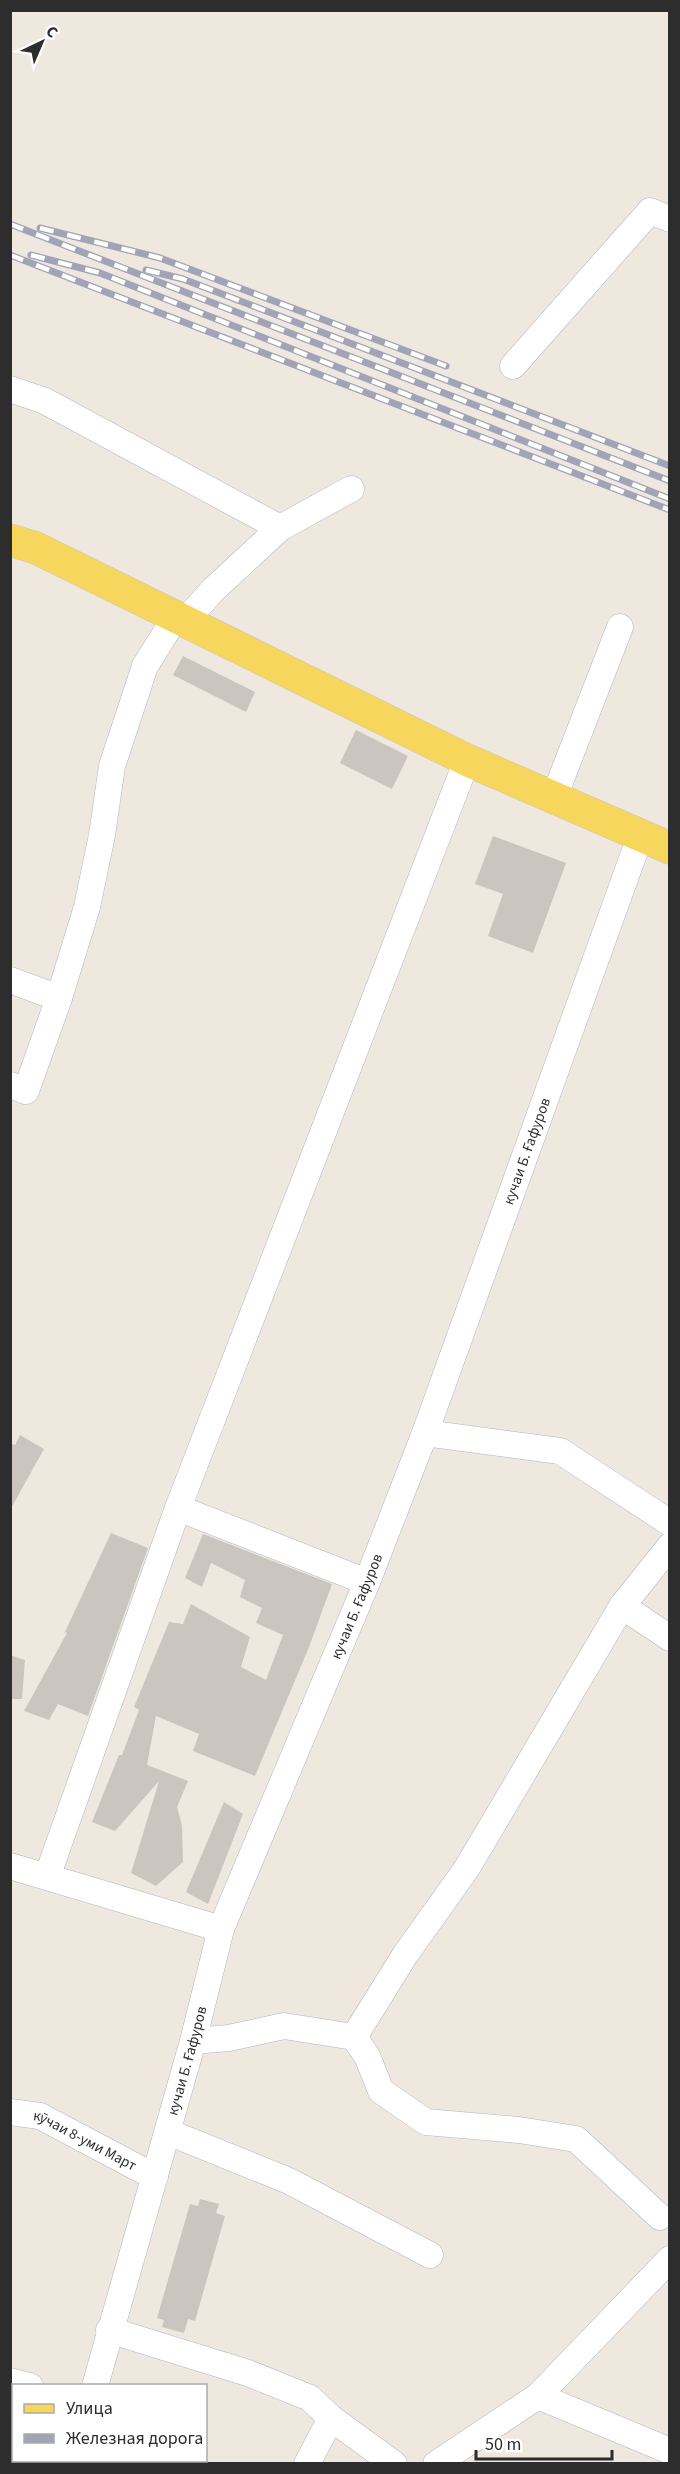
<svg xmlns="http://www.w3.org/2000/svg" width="680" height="2474" font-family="'Source Sans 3',sans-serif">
<rect width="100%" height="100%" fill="#efe8df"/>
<g fill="#cac5be">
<path d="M183,656L255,692L246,712L173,675Z"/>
<path d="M356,730L408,756L392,789L340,763Z"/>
<path d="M493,836L566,863L533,953L488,936L503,894L475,884Z"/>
<path d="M20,1435L44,1449L10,1510V1443L15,1445Z"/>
<path d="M111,1533L148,1548L88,1716L58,1704L49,1720L24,1711L67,1633L65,1632Z"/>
<path d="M203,1534L332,1584L309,1647L255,1776L193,1751L199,1734L156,1716L147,1765L188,1781L177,1807L182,1826L183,1862L156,1886L131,1873L159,1781L115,1831L92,1822L119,1755H122L139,1710L134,1707L169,1622L183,1624L191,1604L250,1637L241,1667L266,1680L283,1635L256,1623L262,1608L240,1597L245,1580L211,1563L202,1587L185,1578Z"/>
<path d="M10,1655L25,1660L22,1699H10Z"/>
<path d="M224,1802L243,1814L208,1904L186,1892Z"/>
<path d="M200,2199L219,2204L216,2213L225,2216L195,2321L188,2319L184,2333L162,2327L164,2320L157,2318L190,2204L198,2206Z"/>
</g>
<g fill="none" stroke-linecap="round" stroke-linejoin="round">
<defs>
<g id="minor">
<path d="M513,366L650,211L670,219"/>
<path d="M10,389L45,401L280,528"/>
<path d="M184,622L214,589L280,528L351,489"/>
<path d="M554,797L620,627"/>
<path d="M10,980L59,998"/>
<path d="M10,1085L26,1091L59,998L87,907L102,835L112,766L145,666L175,618"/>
<path d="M425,1433L560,1451L670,1523"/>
<path d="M178,1508L367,1582"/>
<path d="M622,1606L670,1638"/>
<path d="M10,1866L221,1929"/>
<path d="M47,1877L178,1508L467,760"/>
<path d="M354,2037L405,1955L467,1868L622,1606L670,1546"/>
<path d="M193,2041L229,2038L284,2026L354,2037L367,2056L381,2091L426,2122L519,2130L576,2139L660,2217"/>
<path id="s1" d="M10,2112L40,2116L155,2177"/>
<path d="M168,2132L289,2181L430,2255"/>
<path d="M109,2330L248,2373L310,2398L331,2418L394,2464"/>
<path d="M10,2381L30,2386"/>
<path id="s2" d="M95,2386L193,2041L221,1929L367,1582L425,1433L641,834"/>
<path d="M538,2396L670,2451"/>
<path d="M75,2464L76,2460"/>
<path d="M307,2464L331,2418"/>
<path d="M436,2464L538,2396L670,2259"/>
</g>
<path id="major" d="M10,540L36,548L467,760L670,848"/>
</defs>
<use href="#minor" stroke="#b3b5c1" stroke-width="27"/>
<use href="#major" stroke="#c8c8c8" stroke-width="33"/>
<use href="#minor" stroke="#fff" stroke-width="26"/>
<use href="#major" stroke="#f6d65d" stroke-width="32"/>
<defs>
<g id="rail">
<path d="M10,224L670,481"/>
<path d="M40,228L160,258L446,366"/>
<path d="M10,255L670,510"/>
<path d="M31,255L100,273L670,499"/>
<path d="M146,270L183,279L670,466"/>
</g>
</defs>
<use href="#rail" stroke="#a1a4b7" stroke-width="7"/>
<use href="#rail" stroke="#fff" stroke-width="4.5" stroke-dasharray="14" stroke-linecap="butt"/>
</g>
<g text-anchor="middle" stroke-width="4.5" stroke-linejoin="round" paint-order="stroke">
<g font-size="15" fill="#2d2d2d" stroke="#fff">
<text dy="5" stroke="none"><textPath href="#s2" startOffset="1310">кучаи Б. Ғафуров</textPath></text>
<text dy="5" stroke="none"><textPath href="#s2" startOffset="824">кучаи Б. Ғафуров</textPath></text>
<text dy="5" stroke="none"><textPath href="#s2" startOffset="338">кучаи Б. Ғафуров</textPath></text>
<text dy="5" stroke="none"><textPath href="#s1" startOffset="81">кӯчаи 8-уми Март</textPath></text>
</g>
</g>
<rect width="680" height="2474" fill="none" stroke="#2d2d2d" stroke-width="24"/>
<rect x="12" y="2384" width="195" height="78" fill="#ffffff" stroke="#ababab" stroke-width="1.5"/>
<rect x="24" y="2404" width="30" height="9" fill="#f6d65d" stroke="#ababab" stroke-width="1.5"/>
<text x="66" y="2414" font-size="18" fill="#2d2d2d">Улица</text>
<rect x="24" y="2434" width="30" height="9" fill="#a1a4b7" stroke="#ababab" stroke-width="1.5"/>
<text x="66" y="2444" font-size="18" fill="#2d2d2d">Железная дорога</text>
<g transform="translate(42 42) rotate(44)" stroke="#ffffff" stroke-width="4.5" paint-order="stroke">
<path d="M0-4.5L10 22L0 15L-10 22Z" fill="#2d2d2d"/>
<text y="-9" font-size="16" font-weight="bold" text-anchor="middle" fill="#2d2d2d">С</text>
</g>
<path d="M476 2450v9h136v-9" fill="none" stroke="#2d2d2d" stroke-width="3"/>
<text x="485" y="2450" font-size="18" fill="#2d2d2d" stroke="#ffffff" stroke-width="4.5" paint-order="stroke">50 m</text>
</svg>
